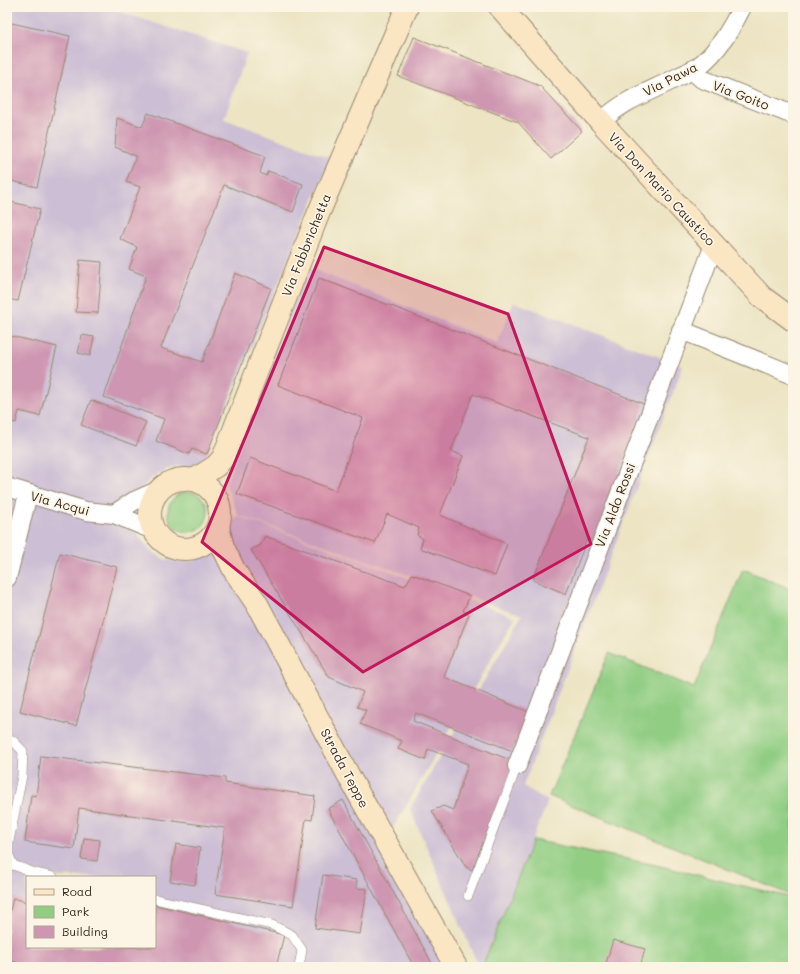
<svg xmlns="http://www.w3.org/2000/svg" width="800" height="974" font-family="Mali,sans-serif">
<rect width="100%" height="100%" fill="#fcf5e5"/>
<filter id="ink" filterUnits="userSpaceOnUse"><feTurbulence type="fractalNoise" baseFrequency=".025" numOctaves="2"/><feDisplacementMap in="SourceGraphic" scale="8" xChannelSelector="R" yChannelSelector="G"/><feConvolveMatrix kernelMatrix="1 2 1 2 8 2 1 2 1" color-interpolation-filters="sRGB"/></filter>
<filter id="wash" filterUnits="userSpaceOnUse"><feTurbulence type="fractalNoise" baseFrequency=".012" numOctaves="4" result="noise"/><feDisplacementMap in="SourceGraphic" scale="16" xChannelSelector="R" yChannelSelector="G"/><feGaussianBlur stdDeviation="0.9" result="paint"/><feColorMatrix in="noise" values="0 0 0 0 0 0 0 0 0 0 0 0 0 0 0 0 0 1.4 0 .05"/><feComposite in="paint" operator="in"/></filter>
<g filter="url(#wash)">
<rect width="100%" height="100%" fill="#ece4c3"/>
<g fill="#ccbed4" fill-rule="evenodd">
<path d="M7,7H105L247,53L224,119L331,158L200,469L177,466L166,469L157,474L148,481L140,491L134,508L135,525L140,538L149,549L156,554L164,559L179,562L195,561L238,516L515,617L381,849L446,967H7ZM27,877H155V947H27Z"/>
<path d="M307,267L497,343L514,302L683,366L523,786L548,801L482,967H479L410,809L522,615L238,515L226,484Z"/>
</g>
<g fill="#91cd83" stroke="#667c50">
<circle cx="188" cy="512" r="20"/>
<path d="M743,569L793,590V896L549,796L609,653L694,688Z"/>
<path d="M533,840L656,865L793,898V967H482Z"/>
</g>
<g id="blocks">
<g fill="#ce96b1">
<path d="M7,22L70,36L37,187L7,180Z"/>
<path d="M414,37L540,86L582,131L551,159L518,122L398,76Z"/>
<path d="M148,113L265,156L260,173L266,176L268,171L303,184L293,212L224,185L161,348L202,362L235,273L271,288L207,454L192,449L189,454L156,441L164,419L104,397L146,276L129,269L137,247L120,239L140,187L126,182L136,156L115,147L117,118L142,127Z"/>
<path d="M7,201L40,209L18,301L7,299Z"/>
<path d="M80,260L102,262L98,313L76,312Z"/>
<path d="M319,278L644,404L595,541L587,539L566,594L533,580L589,437L473,394L451,451L463,456L440,515L507,544L495,576L420,548L423,539L417,535L419,528L387,514L375,543L237,494L250,458L336,491L363,418L278,385Z"/>
<path d="M7,335L57,347L40,416L19,411L16,423L7,421Z"/>
<path d="M82,335L94,337L90,356L78,353Z"/>
<path d="M91,400L146,422L136,446L81,425Z"/>
<path d="M265,536L405,586L412,574L470,596L463,611L469,614L444,677L529,712L513,751L416,713L413,721L515,762L472,870L466,867L432,811L443,806L453,810L468,764L428,749L425,760L398,749L402,741L360,724L366,710L357,707L363,692L329,677L251,550L261,545Z"/>
<path d="M60,553L117,567L76,726L20,711Z"/>
<path d="M41,756L225,778V783L315,796L312,820L306,819L293,906L215,894L225,828L79,808L74,849L25,842L31,795L36,796Z"/>
<path d="M343,800L434,967H414L328,809Z"/>
<path d="M84,838L100,840L97,861L81,859Z"/>
<path d="M176,844L200,848L195,885L170,881Z"/>
<path d="M323,875L357,880L356,888L367,889L360,934L315,928Z"/>
<path d="M13,898L27,902V947H155V905L284,935L276,967H36L7,960V924Z"/>
<path d="M613,940L645,949L640,967H605Z"/>
</g>
</g>
</g>
<g filter="url(#ink)">
<use href="#blocks" fill-opacity="0" stroke="#948770" stroke-width="1"/>
<g fill="none" stroke-linecap="round" stroke-linejoin="round">
<defs>
<g id="lane">
<path d="M7,739L12,740L23,751L22,776L7,851"/>
<path d="M7,851L13,865L35,873L53,877"/>
<path d="M468,896L517,766"/>
<path d="M155,899L272,925L292,935L302,950L299,967"/>
</g>
<g id="street">
<path d="M692,70L702,79L793,115"/>
<path d="M601,122C625,98 651,92 680,76C686,73 693,70 699,66C719,50 731,29 742,7"/>
<path d="M681,330L793,375"/>
<path d="M7,487L86,511L114,514L153,530"/>
<path d="M114,514L134,501L157,491"/>
<path d="M7,578L28,494"/>
<path d="M517,766L714,245"/>
</g>
<g id="secondary">
<path d="M500,7L601,122L762,297L793,320"/>
<circle cx="185" cy="514" r="35"/>
<path d="M194,480L216,466L223,458L319,212L407,7"/>
<path d="M218,527L223,547L234,570L257,604L352,782L456,967"/>
</g>
</defs>
<use href="#lane" stroke="#948770" stroke-width="10"/>
<use href="#street" stroke="#948770" stroke-width="20"/>
<use href="#secondary" stroke="#948770" stroke-width="24"/>
<use href="#lane" stroke="#fff" stroke-width="9"/>
<use href="#street" stroke="#fff" stroke-width="18"/>
<use href="#secondary" stroke="#fbe6c4" stroke-width="22"/>
</g>
</g>
<path fill="#c2185b" fill-opacity="0.2" stroke="#c2185b" stroke-width="3" stroke-linejoin="round" d="M324,247L508,314L591,544L363,672L202,542Z"/>
<g text-anchor="middle" stroke-width="3.5" stroke-linejoin="round" paint-order="stroke">
<g font-size="13" fill="#3b2a1e" stroke="#fcf5e5">
<text transform="translate(670 79) rotate(-27)" y="5">Via Pawa</text>
<text transform="translate(741 95) rotate(21)" y="5">Via Goito</text>
<text transform="translate(662 189) rotate(47)" y="5">Via Don Mario Caustico</text>
<text transform="translate(306 245) rotate(-68)" y="5">Via Fabbrichetta</text>
<text transform="translate(60 503) rotate(15)" y="5">Via Acqui</text>
<text transform="translate(615 505) rotate(-69)" y="5">Via Aldo Rossi</text>
<text transform="translate(345 768) rotate(62)" y="5">Strada Teppe</text>
</g>
</g>
<rect width="800" height="974" fill="none" stroke="#fcf5e5" stroke-width="24"/>
<rect x="26" y="876" width="130" height="72" fill="#fcf5e5" stroke="#afa495"/>
<rect x="34" y="889" width="20" height="6" fill="#fbe6c4" stroke="#afa495"/>
<text x="62" y="896" font-size="12" fill="#3b2a1e">Road</text>
<rect x="34" y="906" width="20" height="12" fill="#91cd83" stroke="#afa495"/>
<text x="62" y="916" font-size="12" fill="#3b2a1e">Park</text>
<rect x="34" y="926" width="20" height="12" fill="#ce96b1" stroke="#afa495"/>
<text x="62" y="936" font-size="12" fill="#3b2a1e">Building</text>
</svg>
